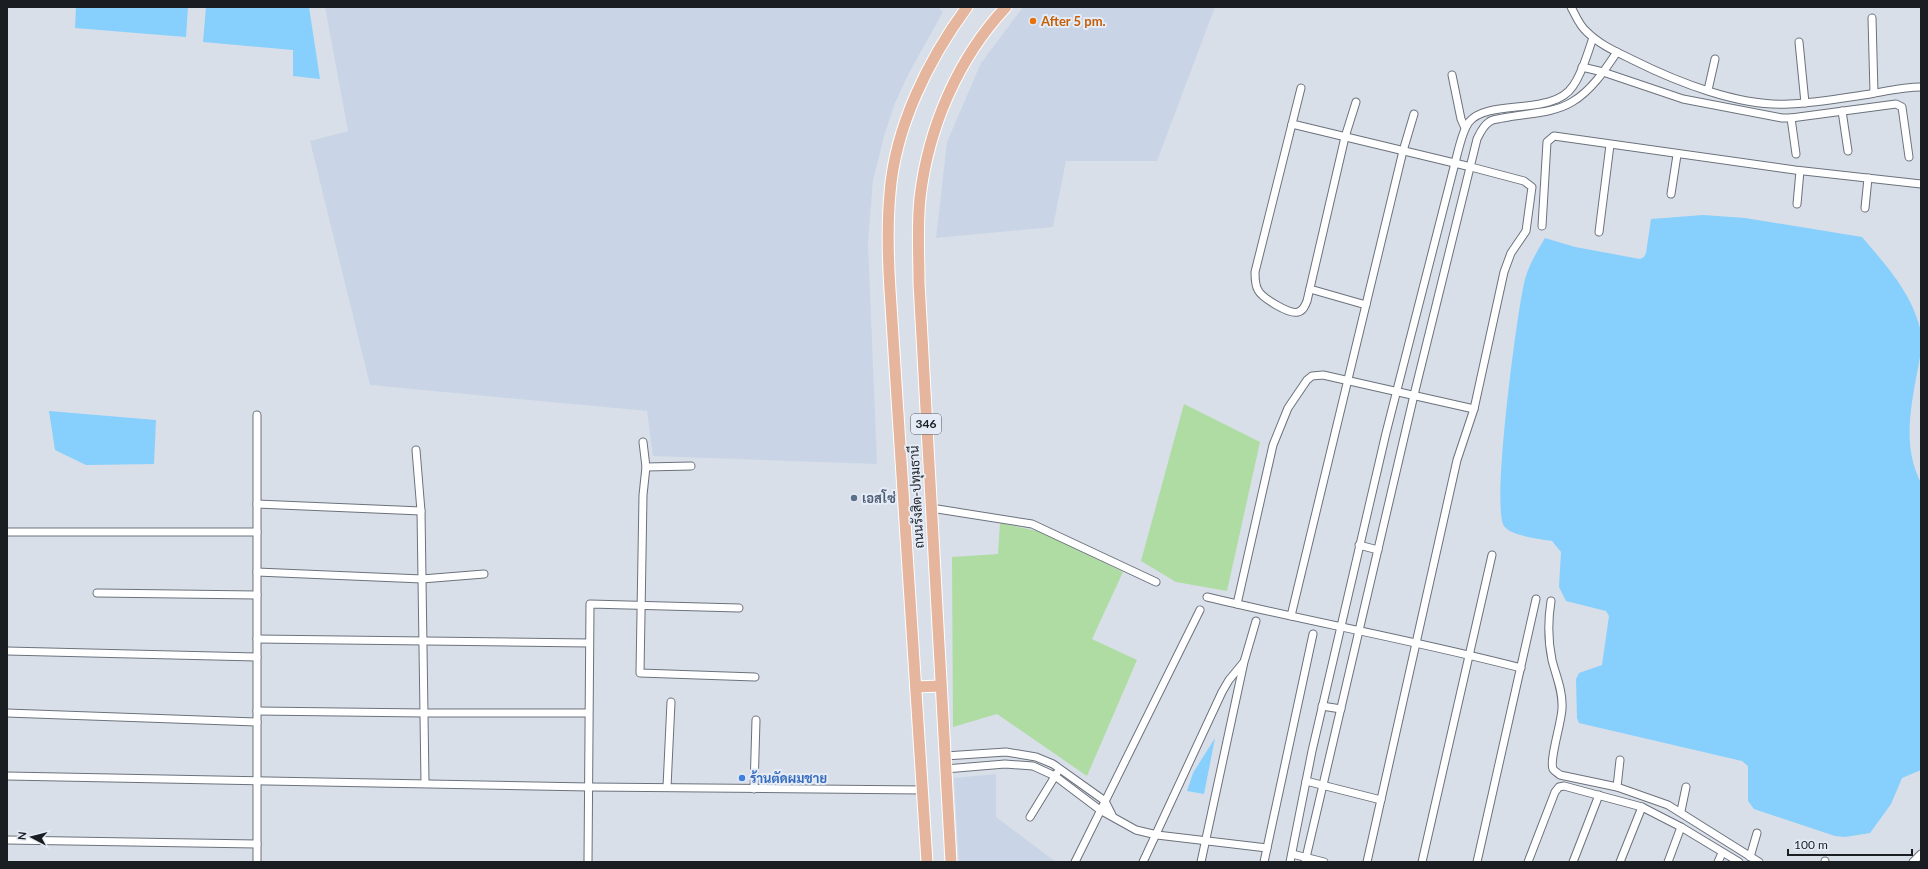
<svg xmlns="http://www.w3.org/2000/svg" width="1928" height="869" font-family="Lato,Sarabun,sans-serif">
<rect width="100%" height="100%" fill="#d8dfe9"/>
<g fill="#c9d5e6">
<path d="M325,7H938L943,12L908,75L895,103L885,133L873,180L868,243L877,464L653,456L647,411L370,385L310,141L348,131Z"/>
<path d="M1023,7H1215L1157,161H1066L1053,227L936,238L947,142L981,63Z"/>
<path d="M996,774V817L1056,862H959L954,778Z"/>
</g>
<g fill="#aedca2">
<path d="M1184,404L1260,442L1227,591L1176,582L1141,561Z"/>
<path d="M1000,523L1042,532L1123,572L1092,639L1137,660L1087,776L997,714L953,727L952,557L998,554Z"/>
</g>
<g fill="#87cffc">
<path d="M76,7H188L186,37L75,28Z"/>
<path d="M206,7H309L320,79L293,76V50L203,42Z"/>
<path d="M1703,215L1745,218L1862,237C1885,264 1911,292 1920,328C1923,342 1920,359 1917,373C1910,411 1903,448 1921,483V770L1902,778L1891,804L1870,833L1845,837L1835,836L1754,809L1748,801V766L1742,761L1579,723L1577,718L1576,679L1579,673L1602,665L1609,616L1606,611L1566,601L1559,587L1561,552L1552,541C1540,539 1511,536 1504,526C1491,508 1517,310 1525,279C1529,265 1537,251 1545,238L1575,247L1640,259L1644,257L1646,253L1651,219Z"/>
<path d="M49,411L156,420L154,464L86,465L55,450Z"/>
<path d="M1215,738L1204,794L1187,791L1193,773Z"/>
</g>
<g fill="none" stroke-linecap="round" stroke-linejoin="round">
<defs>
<g id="street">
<path d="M1571,7C1576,16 1579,25 1587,32C1600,45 1617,52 1633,60C1677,82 1740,107 1789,104C1816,103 1843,98 1870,94C1887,91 1904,87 1921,87"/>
<path d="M1872,18L1874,93"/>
<path d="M1799,42L1805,103"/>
<path d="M1582,67L1603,72L1683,99L1782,118H1791L1896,104L1902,107L1909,157"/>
<path d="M1452,75L1461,119L1465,128"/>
<path d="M1301,88L1255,272C1255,278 1255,285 1258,290C1262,298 1290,315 1298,312C1303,311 1305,306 1307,301L1345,137L1356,102"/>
<path d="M1708,90L1715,59"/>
<path d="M1842,111L1848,151"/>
<path d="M1791,118L1796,154"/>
<path d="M1292,124L1471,167L1524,181L1532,187L1526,231L1511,253L1504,272L1474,409L1457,460L1367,862"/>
<path d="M1671,194L1677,155"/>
<path d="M1797,204L1800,171"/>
<path d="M1865,208L1868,178"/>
<path d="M1542,226L1547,142L1554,136L1795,170L1921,184"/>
<path d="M1599,232L1610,145"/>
<path d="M1310,289L1366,305"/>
<path d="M257,415V862"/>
<path d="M643,442L646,467L643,495L640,673L755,677"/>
<path d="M416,450L421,511L425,783"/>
<path d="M646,467L691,466"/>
<path d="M257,504L421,511"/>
<path d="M931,508L1032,524L1156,582"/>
<path d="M7,532H257"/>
<path d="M1359,545L1378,550"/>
<path d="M257,572L422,579L484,574"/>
<path d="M97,593L257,595"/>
<path d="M1207,597C1311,622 1417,641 1521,668"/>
<path d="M1551,601C1548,620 1548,641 1552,660C1556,676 1563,691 1562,708C1562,721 1549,760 1553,769C1555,772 1558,773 1560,775L1617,787L1668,805L1759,862"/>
<path d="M1237,604L1273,445L1288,408L1307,380L1312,376L1323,375L1474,409"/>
<path d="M1291,616L1403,151L1414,114"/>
<path d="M257,639L589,643"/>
<path d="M7,651L257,657"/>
<path d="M1322,706L1341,709"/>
<path d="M257,711L424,713H588"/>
<path d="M7,713L257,722"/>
<path d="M945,756L1006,752L1036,757L1053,764L1105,801L1112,815"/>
<path d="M945,769L1005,764L1033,766L1055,776L1100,810L1136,830L1157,835L1267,848"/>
<path d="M7,776L589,787L923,790"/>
<path d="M1306,781L1381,800"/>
<path d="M667,787L671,702"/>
<path d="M1617,787L1620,760"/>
<path d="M754,789L756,720"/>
<path d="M1681,811L1686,787"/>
<path d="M1030,817L1057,773"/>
<path d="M7,840L257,844"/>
<path d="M1292,854L1324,862"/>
<path d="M1750,857L1757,833"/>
<path d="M588,862L590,604L739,608"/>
<path d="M1075,862L1200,610"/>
<path d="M1143,862L1222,692L1229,680L1243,663"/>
<path d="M1201,862L1244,662L1256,621"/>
<path d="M1264,862L1313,634"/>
<path d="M1290,862L1312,751L1386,433L1455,163C1458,152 1462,131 1469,122C1488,98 1553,117 1573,86C1583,72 1587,54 1593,38"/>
<path d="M1305,862L1414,395L1477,139C1480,133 1483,126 1489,122C1492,119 1499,119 1503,118C1526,113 1552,114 1572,102C1591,91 1605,70 1617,52"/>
<path d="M1422,862L1492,555"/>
<path d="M1477,862L1536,599"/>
<path d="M1528,862L1555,792L1559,787L1564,786L1642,807L1681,827L1739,862"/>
<path d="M1573,862L1599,795"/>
<path d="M1620,862L1642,807"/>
<path d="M1668,862L1681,827"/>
<path d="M1718,862L1722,853"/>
<path d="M1825,862V861"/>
<path d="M1913,862L1921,854"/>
</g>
<g id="primary">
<path d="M916,687L941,686"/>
<path d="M927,862L890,290C888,258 887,225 890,193C895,127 928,60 967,7"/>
<path d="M951,862L919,283C919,254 917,226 920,198C928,128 958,58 1006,7"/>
</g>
</defs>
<use href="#street" stroke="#6c727c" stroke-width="9"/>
<use href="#primary" stroke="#fff" stroke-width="13"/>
<use href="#street" stroke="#fff" stroke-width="7"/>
<use href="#primary" stroke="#e6b59d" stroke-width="11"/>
</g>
<circle fill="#e8710a" stroke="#e5ecf7" stroke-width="1.5" cx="1033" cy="21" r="4"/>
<circle fill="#5c6f8a" stroke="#e5ecf7" stroke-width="1.5" cx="854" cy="498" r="4"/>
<circle fill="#3f7fe0" stroke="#e5ecf7" stroke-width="1.5" cx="742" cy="778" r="4"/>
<g text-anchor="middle" stroke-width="4" stroke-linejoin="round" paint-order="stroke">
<rect fill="#e5ecf7" stroke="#575b61" stroke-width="1" x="911" y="414" width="30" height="20" rx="3"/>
<g font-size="12" font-weight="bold" fill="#1a1d21">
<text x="926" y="428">346</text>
</g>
<g font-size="13" font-weight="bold" fill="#c56008" stroke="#e5ecf7" text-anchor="start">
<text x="1041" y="26">After 5 pm.</text>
</g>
<g font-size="13" fill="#1a1d21" stroke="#e5ecf7">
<text transform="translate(916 497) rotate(-93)" y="5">ถนนรังสิต-ปทุมธานี</text>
</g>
<g font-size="13" font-weight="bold" fill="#4e5e75" stroke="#e5ecf7" text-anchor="start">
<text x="862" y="503">เอสโซ่</text>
</g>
<g font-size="13" font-weight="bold" fill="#366cbe" stroke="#e5ecf7" text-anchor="start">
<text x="750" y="783">ร้านตัดผมชาย</text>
</g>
</g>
<rect width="1928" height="869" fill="none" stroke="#1a1d21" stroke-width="16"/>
<g transform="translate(32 837) rotate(277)" stroke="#e5ecf7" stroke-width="3" paint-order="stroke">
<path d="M0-3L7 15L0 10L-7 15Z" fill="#1a1d21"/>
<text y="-6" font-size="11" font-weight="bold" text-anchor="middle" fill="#1a1d21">N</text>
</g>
<path d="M1788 849v6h124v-6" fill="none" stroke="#1a1d21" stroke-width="2"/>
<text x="1794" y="849" font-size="12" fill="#1a1d21" stroke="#e5ecf7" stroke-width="3" paint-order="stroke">100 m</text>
</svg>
